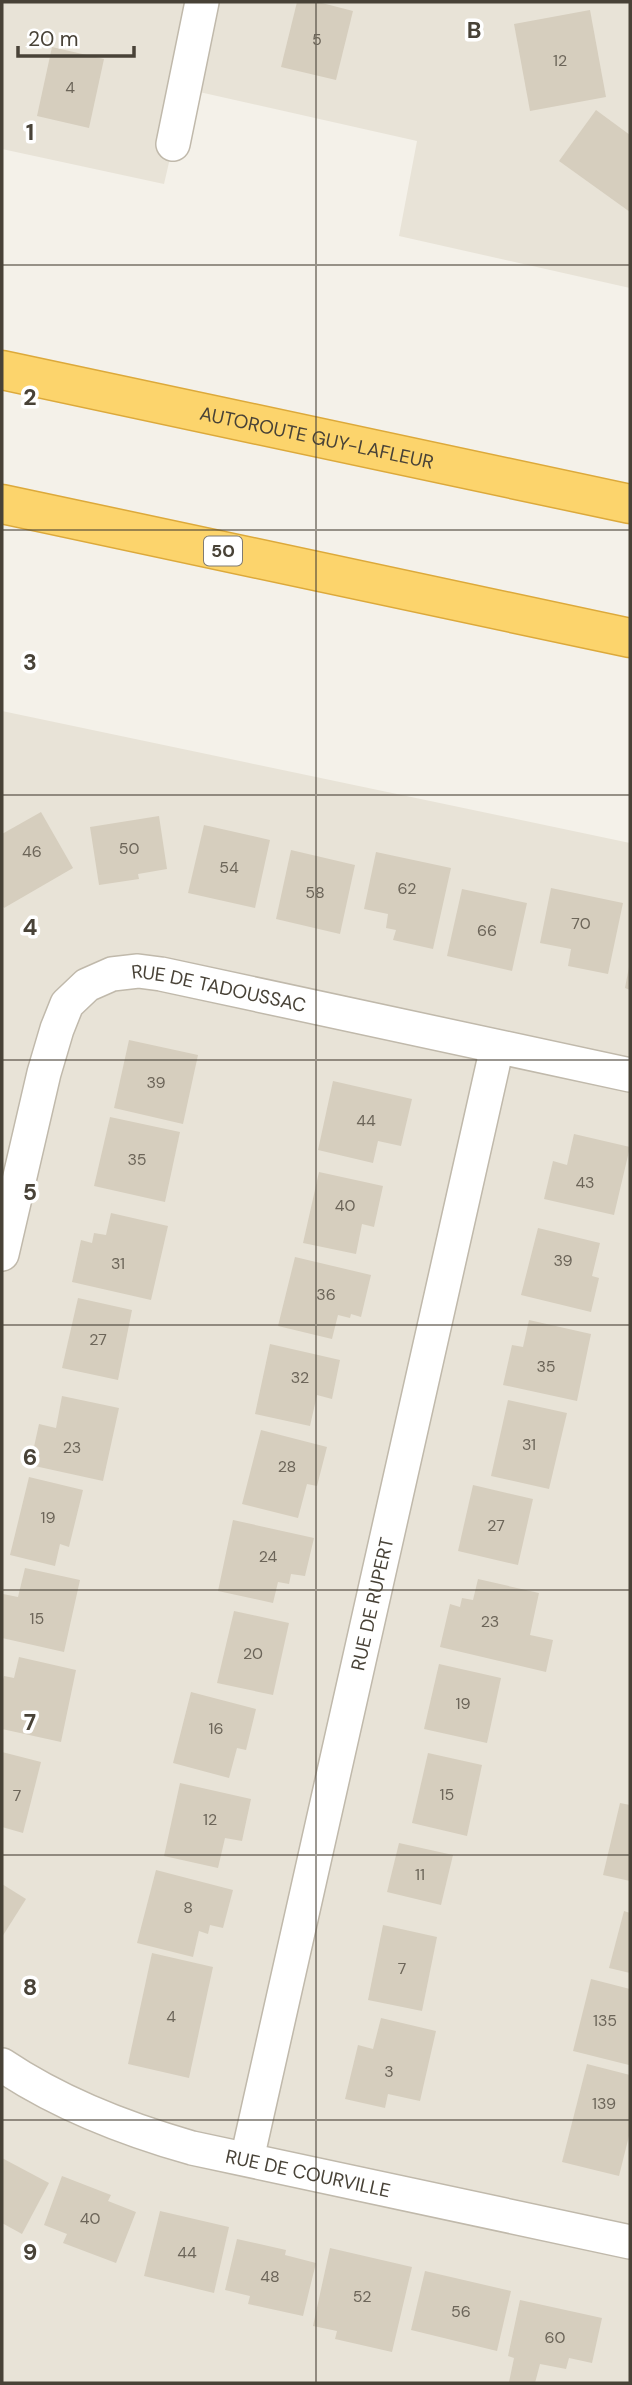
<svg xmlns="http://www.w3.org/2000/svg" width="632" height="2385" font-family="'DM Sans',sans-serif">
<rect width="100%" height="100%" fill="#f4f1e9"/>
<g fill="#e8e3d7">
<path d="M2,2H630V288L399,236L417,141L186,89L164,184L2,149Z"/>
<path d="M2,711L630,843V2383H2Z"/>
</g>
<g fill="#d6cebe">
<path d="M297,2H318L353,11L336,80L281,67Z"/>
<path d="M590,10L606,97L530,111L514,24Z"/>
<path d="M52,47L104,59L89,128L37,116Z"/>
<path d="M596,110L630,135V212L559,161Z"/>
<path d="M41,812L73,868L4,908L2,905V834Z"/>
<path d="M159,816L167,869L138,874L139,879L99,885L90,827Z"/>
<path d="M204,825L270,840L255,908L188,893Z"/>
<path d="M291,850L355,865L340,934L276,919Z"/>
<path d="M376,852L451,868L433,949L393,940L396,930L386,928L388,914L364,909Z"/>
<path d="M551,888L623,903L608,974L568,966L571,949L540,943Z"/>
<path d="M462,889L527,903L512,971L447,956Z"/>
<path d="M629,967H630V990L625,988Z"/>
<path d="M129,1040L198,1055L183,1124L114,1108Z"/>
<path d="M333,1081L412,1099L401,1146L378,1141L373,1163L318,1150Z"/>
<path d="M110,1117L180,1132L165,1202L94,1186Z"/>
<path d="M574,1134L630,1147L614,1215L544,1199L553,1161L567,1165Z"/>
<path d="M319,1172L383,1186L374,1227L362,1224L356,1254L303,1243Z"/>
<path d="M111,1213L168,1226L151,1300L72,1282L81,1240L92,1243L94,1233L106,1235Z"/>
<path d="M538,1228L600,1243L592,1276L599,1278L591,1312L521,1295Z"/>
<path d="M295,1257L371,1275L361,1317L351,1314L350,1318L338,1315L332,1339L278,1326Z"/>
<path d="M78,1298L132,1310L118,1380L62,1368Z"/>
<path d="M529,1320L591,1334L577,1401L503,1385L512,1345L523,1347Z"/>
<path d="M270,1344L340,1360L332,1399L317,1395L310,1426L255,1414Z"/>
<path d="M62,1396L119,1408L103,1481L30,1465L39,1424L56,1428Z"/>
<path d="M508,1400L567,1413L549,1489L491,1476Z"/>
<path d="M261,1430L327,1447L317,1486L307,1484L298,1518L242,1504Z"/>
<path d="M29,1477L83,1490L69,1547L60,1544L55,1566L10,1555Z"/>
<path d="M473,1485L533,1499L518,1565L458,1551Z"/>
<path d="M233,1520L314,1538L305,1576L291,1574L289,1584L278,1582L273,1603L218,1591Z"/>
<path d="M25,1568L80,1580L64,1652L2,1638L3,1594L18,1597Z"/>
<path d="M478,1579L539,1593L530,1635L553,1640L546,1672L440,1647L450,1604L460,1607L462,1598L473,1600Z"/>
<path d="M234,1611L289,1623L273,1695L217,1683Z"/>
<path d="M19,1657L76,1670L61,1742L2,1729V1683L4,1676L14,1678Z"/>
<path d="M439,1664L501,1678L487,1743L424,1729Z"/>
<path d="M191,1692L256,1709L246,1750L237,1748L229,1778L173,1763Z"/>
<path d="M2,1752L41,1762L23,1833L2,1827Z"/>
<path d="M428,1753L482,1765L467,1836L412,1823Z"/>
<path d="M180,1783L251,1799L242,1841L225,1838L218,1868L164,1856Z"/>
<path d="M620,1803L630,1805V1881L603,1875Z"/>
<path d="M399,1843L453,1855L441,1905L387,1892Z"/>
<path d="M156,1870L233,1890L223,1928L210,1925L208,1934L199,1931L193,1957L137,1943Z"/>
<path d="M2,1884L26,1899L2,1937Z"/>
<path d="M624,1911L630,1913V1973L609,1968Z"/>
<path d="M383,1925L437,1937L422,2011L368,2000Z"/>
<path d="M152,1953L213,1967L189,2078L128,2064Z"/>
<path d="M591,1979L630,1989L629,2065L573,2051Z"/>
<path d="M381,2018L436,2031L420,2101L388,2094L385,2108L345,2099L358,2045L373,2049Z"/>
<path d="M587,2064L630,2075V2132L619,2176L562,2162Z"/>
<path d="M2,2158L49,2183L22,2234L2,2223Z"/>
<path d="M62,2176L111,2195L108,2201L136,2212L116,2263L63,2243L67,2234L44,2225Z"/>
<path d="M160,2211L229,2227L214,2293L144,2276Z"/>
<path d="M237,2239L286,2250L285,2255L316,2263L303,2316L248,2304L250,2296L225,2290Z"/>
<path d="M330,2248L412,2267L392,2352L335,2339L337,2331L313,2326Z"/>
<path d="M425,2271L511,2291L497,2351L411,2330Z"/>
<path d="M520,2300L602,2318L592,2363L569,2358L566,2369L540,2364L535,2383L509,2382L514,2358L508,2356Z"/>
</g>
<g fill="none" stroke-linecap="round" stroke-linejoin="round">
<defs>
<g id="minor">
<path d="M173,144L202,2"/>
<path id="s1" d="M2,1254L44,1073L57,1029L67,1004L87,985L112,974L138,971L161,974L630,1075"/>
<path id="s2" d="M2,2065C60,2104 125,2129 192,2148L630,2242"/>
<path id="s3" d="M247,2159L497,1047"/>
</g>
<g id="motorway">
<path id="s4" d="M2,370L630,504"/>
<path d="M2,504L630,638"/>
</g>
</defs>
<use href="#minor" stroke="#c0b9ab" stroke-width="36"/>
<use href="#motorway" stroke="#dca93b" stroke-width="41"/>
<use href="#minor" stroke="#fff" stroke-width="33"/>
<use href="#motorway" stroke="#fcd46c" stroke-width="38"/>
</g>
<path fill="none" stroke="#484237" stroke-width="2" stroke-opacity="0.55" d="M316,2V2383M2,265H630M2,530H630M2,795H630M2,1060H630M2,1325H630M2,1590H630M2,1855H630M2,2120H630"/>
<g text-anchor="middle" stroke-width="7" stroke-linejoin="round" paint-order="stroke">
<g font-size="16" fill="#6c6559">
<text x="317" y="45">5</text>
<text x="560" y="66">12</text>
<text x="70" y="93">4</text>
<text x="129" y="854">50</text>
<text x="32" y="857">46</text>
<text x="229" y="873">54</text>
<text x="407" y="894">62</text>
<text x="315" y="898">58</text>
<text x="581" y="929">70</text>
<text x="487" y="936">66</text>
<text x="156" y="1088">39</text>
<text x="366" y="1126">44</text>
<text x="137" y="1165">35</text>
<text x="585" y="1188">43</text>
<text x="345" y="1211">40</text>
<text x="563" y="1266">39</text>
<text x="118" y="1269">31</text>
<text x="326" y="1300">36</text>
<text x="98" y="1345">27</text>
<text x="546" y="1372">35</text>
<text x="300" y="1383">32</text>
<text x="529" y="1450">31</text>
<text x="72" y="1453">23</text>
<text x="287" y="1472">28</text>
<text x="48" y="1523">19</text>
<text x="496" y="1531">27</text>
<text x="268" y="1562">24</text>
<text x="37" y="1624">15</text>
<text x="490" y="1627">23</text>
<text x="253" y="1659">20</text>
<text x="463" y="1709">19</text>
<text x="216" y="1734">16</text>
<text x="447" y="1800">15</text>
<text x="17" y="1801">7</text>
<text x="210" y="1825">12</text>
<text x="420" y="1880">11</text>
<text x="188" y="1913">8</text>
<text x="402" y="1974">7</text>
<text x="171" y="2022">4</text>
<text x="605" y="2026">135</text>
<text x="389" y="2077">3</text>
<text x="604" y="2109">139</text>
<text x="90" y="2224">40</text>
<text x="187" y="2258">44</text>
<text x="270" y="2282">48</text>
<text x="362" y="2302">52</text>
<text x="461" y="2317">56</text>
<text x="555" y="2343">60</text>
</g>
<rect fill="#fff" stroke="#7f7b73" stroke-width="2" x="204" y="536.5" width="38" height="29" rx="5"/>
<g font-size="18" font-weight="bold" fill="#484237">
<text x="223" y="557">50</text>
</g>
<g font-size="19" fill="#484237" stroke="#fff">
<text dy="7" stroke="none"><textPath href="#s4" startOffset="322">AUTOROUTE GUY-LAFLEUR</textPath></text>
<text dy="7" stroke="none"><textPath href="#s1" startOffset="422">RUE DE TADOUSSAC</textPath></text>
<text dy="7" stroke="none"><textPath href="#s3" startOffset="569">RUE DE RUPERT</textPath></text>
<text dy="7" stroke="none"><textPath href="#s2" startOffset="327">RUE DE COURVILLE</textPath></text>
</g>
</g>
<g font-size="23" text-anchor="middle" font-weight="bold" fill="#484237" stroke="#fff" stroke-width="7" stroke-linejoin="round" paint-order="stroke">
<text x="474" y="38">B</text>
<text x="30" y="140">1</text>
<text x="30" y="405">2</text>
<text x="30" y="670">3</text>
<text x="30" y="935">4</text>
<text x="30" y="1200">5</text>
<text x="30" y="1465">6</text>
<text x="30" y="1730">7</text>
<text x="30" y="1995">8</text>
<text x="30" y="2260">9</text>
</g>
<rect width="632" height="2385" fill="none" stroke="#484237" stroke-width="7"/>
<path d="M18 46v10h116v-10" fill="none" stroke="#484237" stroke-width="3.5"/>
<text x="28" y="46" font-size="21" fill="#484237" stroke="#ffffff" stroke-width="5" paint-order="stroke">20 m</text>
</svg>
